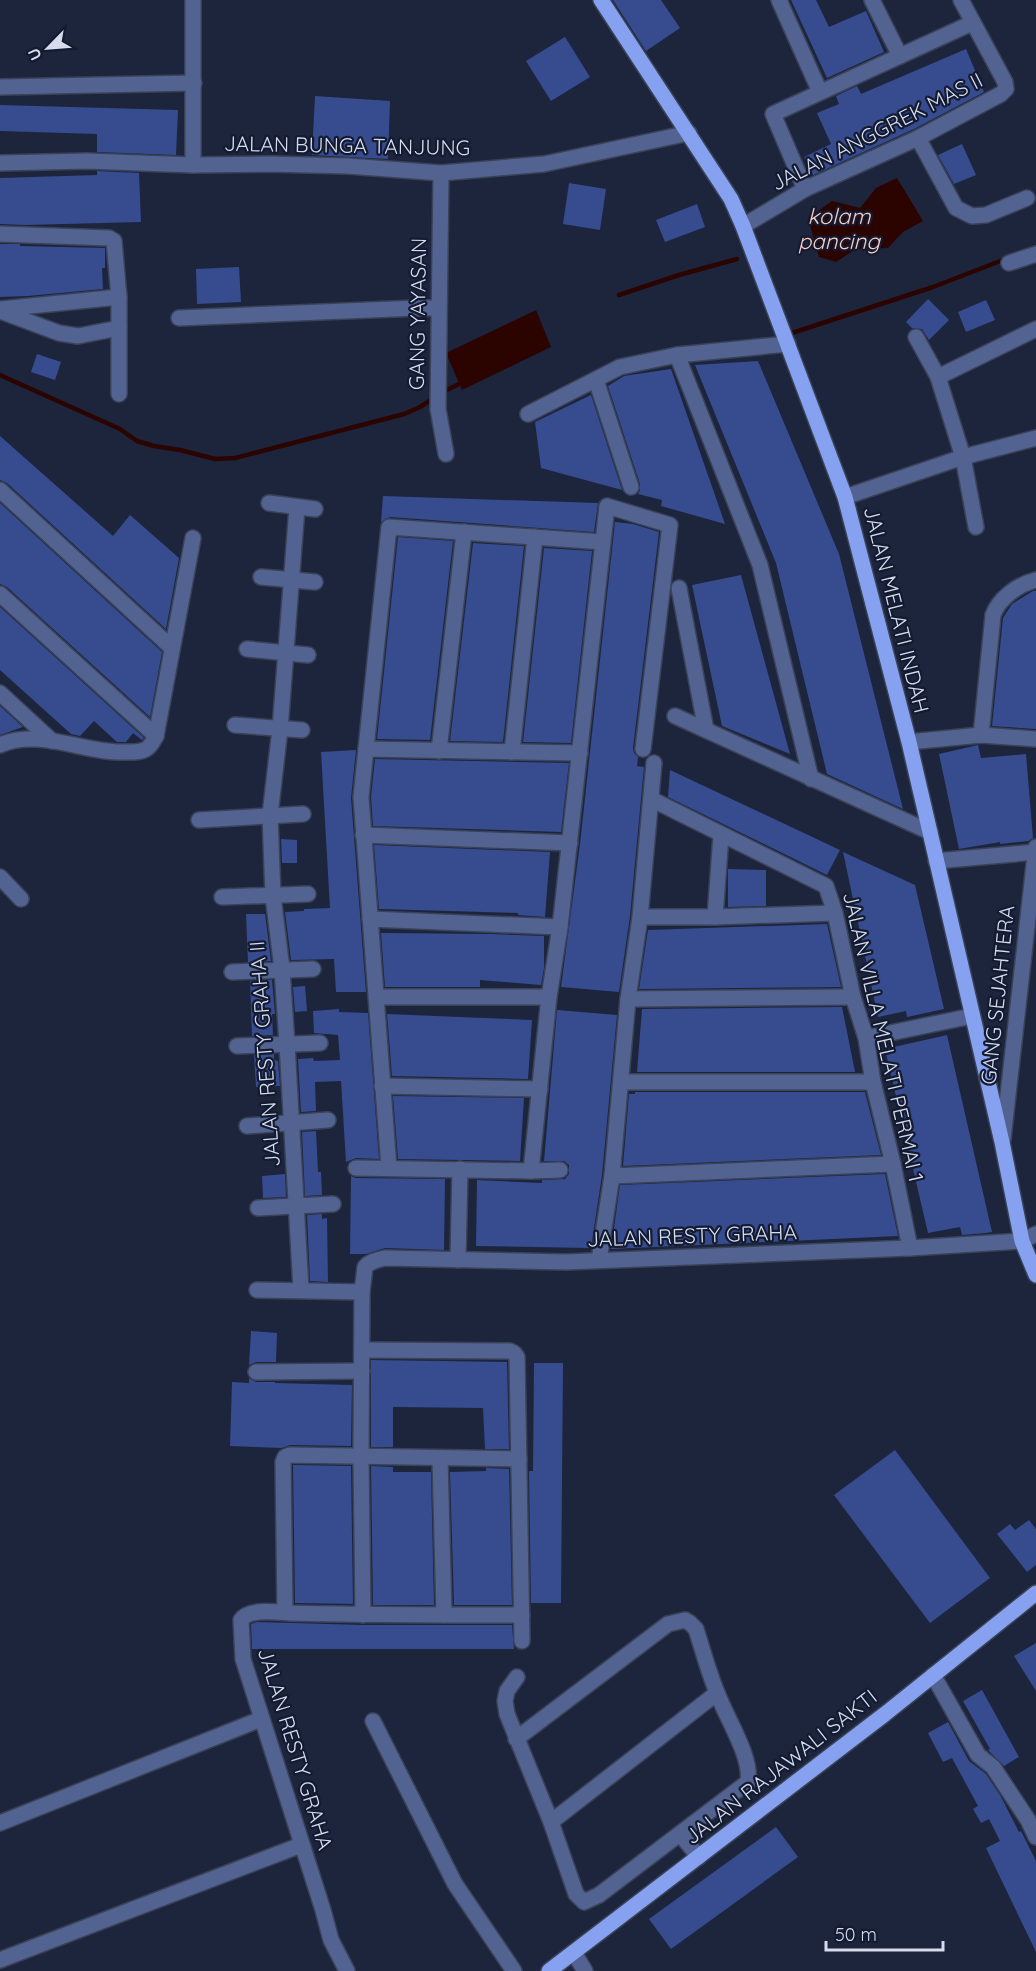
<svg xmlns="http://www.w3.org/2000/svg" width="1036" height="1971" font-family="Quicksand,sans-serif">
<rect width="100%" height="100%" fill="#1c253c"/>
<g fill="#2b0400">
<path d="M897,178L923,221L903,232L888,248L856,249L836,262L819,257L808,218L832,201L860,208L876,188Z"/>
<path d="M536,310L551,347L462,390L446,353Z"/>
</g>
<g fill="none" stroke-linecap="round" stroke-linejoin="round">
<g stroke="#2b0400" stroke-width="4.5">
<path d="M619,295L679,275L737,259"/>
<path d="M792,333L933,287L1008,258"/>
<path d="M0,375L120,429L137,441L154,446L180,450L215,459L235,458L404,414L420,407L434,398"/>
<path d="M441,393L463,382"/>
</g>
</g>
<g fill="#374b8f">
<path d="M613,0H661L680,28L646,51Z"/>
<path d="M791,0H816L829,27L866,11L884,52L827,78Z"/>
<path d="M565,37L590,77L551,101L526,61Z"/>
<path d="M966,49L984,92L914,129L813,175L804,157L831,144L817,113L839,104L836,96L857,86L861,94Z"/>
<path d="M315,96L390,101L388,159L312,155Z"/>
<path d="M0,105L178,110L176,155L97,152V134L0,131Z"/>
<path d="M962,144L976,175L954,184L938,155Z"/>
<path d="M97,171L139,173L141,222L26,225L0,224V178L97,175Z"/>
<path d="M569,183L606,189L600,230L563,224Z"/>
<path d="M697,204L705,227L665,242L656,220Z"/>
<path d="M0,244H20V246L105,248V268H102L103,289L28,296L0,297Z"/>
<path d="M239,267L241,302L197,304L196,269Z"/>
<path d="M928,299L949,320L929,340L922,329L912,328L906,322Z"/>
<path d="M986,300L995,320L966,332L958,312Z"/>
<path d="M37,354L61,362L55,380L31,372Z"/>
<path d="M758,361L839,554L903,809L827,774L776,563L695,365Z"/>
<path d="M671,369L725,524L661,506L662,500L638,494L640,490V484L608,386L624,376Z"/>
<path d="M591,395L622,490L541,468L535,422Z"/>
<path d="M0,436L113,536L130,515L179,558L166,629L7,483L0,480Z"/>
<path d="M383,496L598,503L594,532L390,517L381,522Z"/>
<path d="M0,503L162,652L150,717L7,587L0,584Z"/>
<path d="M615,522L633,524L659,532L633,748L634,753L638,757L637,766L644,767L630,916L619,992L561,987L580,844Z"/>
<path d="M398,537L453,541L430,740L377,739Z"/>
<path d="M473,543L524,546L503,742L450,741Z"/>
<path d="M544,548L592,551L571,743L523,742Z"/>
<path d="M741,575L790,754L722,726L692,585Z"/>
<path d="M1033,591H1036V729L992,726L1003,618L1012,604Z"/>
<path d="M0,607L144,738L142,740L133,733L126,742H117L94,721L80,736L71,734L0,670Z"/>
<path d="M0,706L23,727L0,735Z"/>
<path d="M978,745L981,758L1026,754L1033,838L1028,841L1000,844V842L959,849L939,754Z"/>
<path d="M356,750L351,798L366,992H336L334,959L291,960L285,912L304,911V909L330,908L321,752Z"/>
<path d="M375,759L569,763L561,832L373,826L371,797Z"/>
<path d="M670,770L840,850L827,875L668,797Z"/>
<path d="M281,839L297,840V863H282Z"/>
<path d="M374,845L550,852L545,917L518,915V913L379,909Z"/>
<path d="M843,852L915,885L944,1009L907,1017L906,1011L878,1017Z"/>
<path d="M728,869L766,870V906L728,907Z"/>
<path d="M246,914H265L271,961L248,962Z"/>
<path d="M827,924L841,987L639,989L648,930Z"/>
<path d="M381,933L489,934L544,936V968L541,985L480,980V987H385Z"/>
<path d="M272,980L275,1014H272L273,1035L252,1036L250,981Z"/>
<path d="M305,986L307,1011L295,1012L293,987Z"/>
<path d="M842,1007L855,1072H637L642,1009Z"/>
<path d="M339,1009V1012L368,1013L379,1159L356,1158L346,1162L341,1081L315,1082L316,1111L301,1112L298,1059L313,1058L314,1061L340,1060L338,1035L314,1033L313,1011Z"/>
<path d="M557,1010L617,1015L602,1175L591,1248L476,1246L477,1180L542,1183V1180L565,1179L569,1174V1165L564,1161H544Z"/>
<path d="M387,1014L532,1020L528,1079L392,1076Z"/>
<path d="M947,1035L992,1232L986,1233L962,1235L960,1227L928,1233L885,1049Z"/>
<path d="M274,1054V1060L278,1061L280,1086L256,1087L254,1055Z"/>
<path d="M635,1092H865L881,1155L623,1166L629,1094H635Z"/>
<path d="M393,1096L524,1098L520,1161L398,1159Z"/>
<path d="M316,1131L318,1172H321L322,1195L305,1196L302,1132Z"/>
<path d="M285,1174L286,1197L263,1198L262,1176Z"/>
<path d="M885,1174L898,1236L611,1249L620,1185Z"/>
<path d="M351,1176L356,1178L445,1179L444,1250L385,1248L366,1254H350Z"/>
<path d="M322,1214V1219L327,1218L328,1282L310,1281L307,1215Z"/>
<path d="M251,1331L277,1333L276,1362H256L249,1365Z"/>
<path d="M371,1360L507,1362L509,1449H485L483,1408L393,1407V1447H371Z"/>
<path d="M534,1363H563L561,1603H531L529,1471H533Z"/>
<path d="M249,1378L256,1382H275V1383L352,1385L351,1446L290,1445L282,1448L230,1446L232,1382L249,1383Z"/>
<path d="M895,1450L990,1578L930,1623L834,1495Z"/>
<path d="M293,1465L351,1466L353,1604L295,1603Z"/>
<path d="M371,1466L393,1467V1472H431L434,1605H373Z"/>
<path d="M486,1468L509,1469L512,1605H454L450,1472L486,1471Z"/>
<path d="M1029,1520L1036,1529V1565L1027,1572L997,1534L1010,1524L1015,1530Z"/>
<path d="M257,1622L363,1625H512L514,1649H252L251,1624Z"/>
<path d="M1036,1643V1691L1014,1656Z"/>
<path d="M982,1690L1019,1757L1004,1766L988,1750L990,1749L963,1701Z"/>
<path d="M948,1722L969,1761L986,1774L1000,1795L1019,1832L1021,1831L1036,1861V1952L986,1848L1000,1841L989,1819L981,1823L973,1809L978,1806L952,1758L943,1762L928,1733Z"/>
<path d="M776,1827L798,1857L671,1949L649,1919Z"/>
</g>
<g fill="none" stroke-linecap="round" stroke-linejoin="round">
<defs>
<g id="minor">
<path d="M779,0L820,92"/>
<path d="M872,0L900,56"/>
<path d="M0,87L194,83"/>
<path d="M918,138L956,208L972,216L986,215L1027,198"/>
<path d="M0,163L87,161L193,165L268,164L348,166L441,173L544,164L689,133"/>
<path d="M193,165V0"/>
<path d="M441,173L438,409L446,454"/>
<path d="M805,189L773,114L972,23"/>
<path d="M743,226L805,189L918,138L1001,94L1006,89L1005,82L961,0"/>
<path d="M0,234L109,238L114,241L119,297V394"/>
<path d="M1009,263L1036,254"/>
<path d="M0,309L119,297"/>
<path d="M0,311L59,333L78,336L119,328"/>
<path d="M179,318L418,308H439"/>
<path d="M916,337L938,377L963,457L976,527"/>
<path d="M677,355L760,565L811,779"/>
<path d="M938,377L1036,329"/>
<path d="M596,380L631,487"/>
<path d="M528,414L620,367L677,355L788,344"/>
<path d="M0,490L172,648"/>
<path d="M845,497L963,457L1036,438"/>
<path d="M269,503L315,509"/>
<path d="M297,507L280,729L270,815L273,896L282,969L287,1044L301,1289"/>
<path d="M261,577L315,582"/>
<path d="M679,588L706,730"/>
<path d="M0,594L156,736"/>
<path d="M247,649L308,655"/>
<path d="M0,693L52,741"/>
<path d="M675,716L930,832"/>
<path d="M235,725L302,730"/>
<path d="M981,735L993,615C999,598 1019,584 1036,580"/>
<path d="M909,742L981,735L1036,739"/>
<path d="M0,745C38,728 82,752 120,752C128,752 137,753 144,750C150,748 153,741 156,736L193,538"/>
<path d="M366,749L580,753"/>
<path d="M439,751L464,532"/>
<path d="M512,752L535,537"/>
<path d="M651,799L826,886L835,913L853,997L866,1038L873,1082L893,1164L910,1248"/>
<path d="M199,820L303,814"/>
<path d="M363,835L570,843"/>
<path d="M936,861L1036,852"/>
<path d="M0,877L21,899"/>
<path d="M222,897L308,894"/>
<path d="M640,917H715L835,913"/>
<path d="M715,917L721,835"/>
<path d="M370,919L560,927"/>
<path d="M232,972L313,969"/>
<path d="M376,997H549"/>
<path d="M628,999L853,997"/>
<path d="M866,1038L972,1016"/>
<path d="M237,1046L320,1043"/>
<path d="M621,1082H873"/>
<path d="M382,1086L540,1089"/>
<path d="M247,1126L328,1120"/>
<path d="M1003,1139L1036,847"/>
<path d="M356,1168L531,1171L560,1170"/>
<path d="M389,1168L361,797L389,527L603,542"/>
<path d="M531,1171L549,997L560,927L607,506L670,525L643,749"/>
<path d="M612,1176L893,1164"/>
<path d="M258,1208L333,1204"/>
<path d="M458,1260L460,1169"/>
<path d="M599,1260L612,1176L628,999L640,917L654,763"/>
<path d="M257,1290L362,1292"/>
<path d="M362,1350L510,1351L514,1353L517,1357L522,1641"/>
<path d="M256,1372L362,1371"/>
<path d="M440,1458L444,1615"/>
<path d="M285,1612L283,1462L285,1457L290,1455L519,1459"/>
<path d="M363,1615L361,1457L362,1292L365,1267C370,1261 377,1260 385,1258L566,1262L910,1248L1022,1241L1036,1234"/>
<path d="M933,1675L978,1755L993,1767L1028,1820L1036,1837"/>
<path d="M373,1721L455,1884L514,1971"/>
<path d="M516,1739L668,1624L685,1620L690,1623L696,1629C703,1651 709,1674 718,1695C727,1719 752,1757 748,1782L599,1895L584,1902L576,1894L551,1822L507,1714L505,1701L507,1691L517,1677"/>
<path d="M551,1822L717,1693"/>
<path d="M0,1823L261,1719"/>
<path d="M680,1834L699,1857"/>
<path d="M574,1953L585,1971"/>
<path d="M0,1960L301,1845"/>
<path d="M347,1971L331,1940L323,1910L243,1659L241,1620C249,1608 276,1612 289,1613C366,1615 444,1615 522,1615"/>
</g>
<g id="major">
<path d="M601,0L731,199L743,226L845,497L909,742L1002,1142L1022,1241L1036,1275"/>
<path d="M549,1971L885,1714L1036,1593"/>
</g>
</defs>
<use href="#minor" stroke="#3a4258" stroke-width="18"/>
<use href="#major" stroke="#3a4258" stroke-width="18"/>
<use href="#minor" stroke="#526392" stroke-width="15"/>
<use href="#major" stroke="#86a1ef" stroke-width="15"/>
</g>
<g text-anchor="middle" stroke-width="4.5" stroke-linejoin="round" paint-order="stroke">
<g font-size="21" fill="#d6dcec" stroke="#131b32">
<text transform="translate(877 132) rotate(-27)" y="7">JALAN ANGGREK MAS II</text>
<text transform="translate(347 146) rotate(1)" y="7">JALAN BUNGA TANJUNG</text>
<text transform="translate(418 314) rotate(-89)" y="7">GANG YAYASAN</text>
<text transform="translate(896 610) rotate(76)" y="7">JALAN MELATI INDAH</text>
<text transform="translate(998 995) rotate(-84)" y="7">GANG SEJAHTERA</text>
<text transform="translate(883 1037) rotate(77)" y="7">JALAN VILLA MELATI PERMAI 1</text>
<text transform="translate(265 1054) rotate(-94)" y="7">JALAN RESTY GRAHA II</text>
<text transform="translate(692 1236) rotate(-2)" y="7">JALAN RESTY GRAHA</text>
<text transform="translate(295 1749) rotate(73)" y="7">JALAN RESTY GRAHA</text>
<text transform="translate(781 1767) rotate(-38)" y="7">JALAN RAJAWALI SAKTI</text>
</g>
<g font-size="22" font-style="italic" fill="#fbcbbe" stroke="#131b32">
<text x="839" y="224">kolam<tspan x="839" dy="25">pancing</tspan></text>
</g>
</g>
<g transform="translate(48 48) rotate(245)" stroke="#131b32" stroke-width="4.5" paint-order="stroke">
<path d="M0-4.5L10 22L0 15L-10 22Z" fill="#d6dcec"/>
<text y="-9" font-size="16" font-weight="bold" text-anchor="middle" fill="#d6dcec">U</text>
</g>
<path d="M826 1941v9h117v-9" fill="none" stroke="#d6dcec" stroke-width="3"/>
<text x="835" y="1941" font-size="18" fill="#d6dcec" stroke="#131b32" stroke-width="4.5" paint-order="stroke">50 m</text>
</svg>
